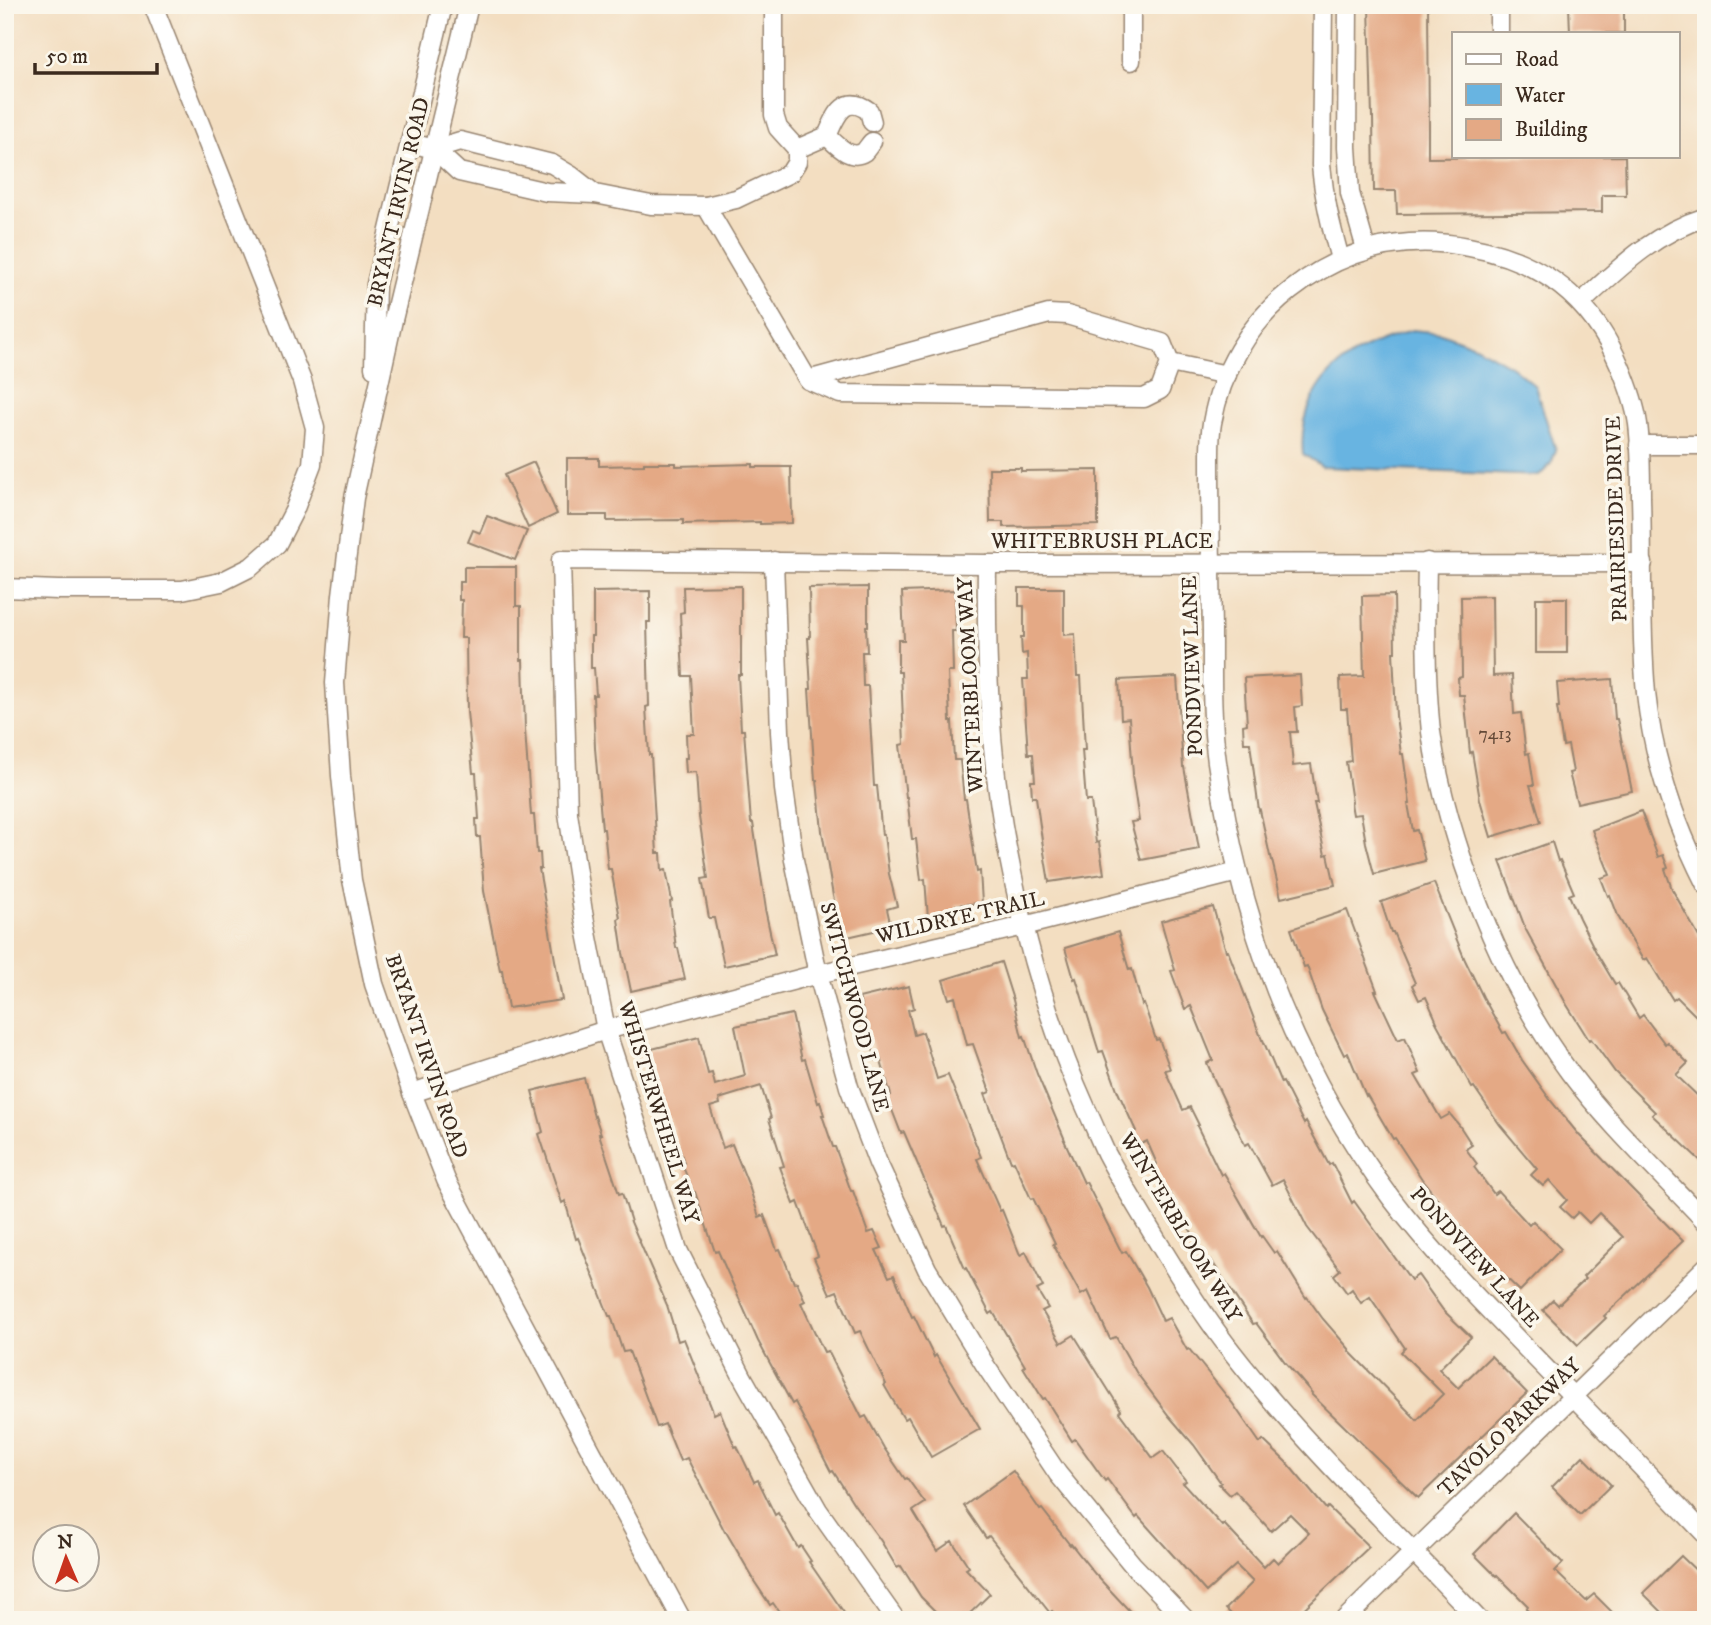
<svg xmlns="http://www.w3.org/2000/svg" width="1711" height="1625" font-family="'IM FELL DW Pica',serif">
<rect width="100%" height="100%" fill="#fbf7ec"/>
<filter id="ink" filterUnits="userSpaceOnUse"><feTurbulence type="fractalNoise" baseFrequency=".0143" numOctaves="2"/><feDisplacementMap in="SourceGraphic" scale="14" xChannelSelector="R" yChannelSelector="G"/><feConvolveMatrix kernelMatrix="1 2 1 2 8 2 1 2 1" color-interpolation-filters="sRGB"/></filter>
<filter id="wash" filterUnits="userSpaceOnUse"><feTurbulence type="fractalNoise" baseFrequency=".00686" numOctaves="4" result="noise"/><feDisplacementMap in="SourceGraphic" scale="28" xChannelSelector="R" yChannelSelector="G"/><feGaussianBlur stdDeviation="1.57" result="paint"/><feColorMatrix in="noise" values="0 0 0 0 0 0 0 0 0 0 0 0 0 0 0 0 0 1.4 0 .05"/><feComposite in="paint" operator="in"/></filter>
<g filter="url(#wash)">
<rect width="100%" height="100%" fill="#f3dec1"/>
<path fill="#68b4e1" stroke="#526f80" stroke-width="2" d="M1412,330L1441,333L1475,346L1512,367L1535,386L1556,450L1551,464L1539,476L1323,467L1303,454C1299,417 1316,380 1347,359C1366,345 1390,338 1412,330Z"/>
<g id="blocks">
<g fill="#e4a985">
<path d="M1369,5H1428L1429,130H1428V158L1625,156L1626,195H1602V212L1397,214L1396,191H1374L1373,117H1372Z"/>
<path d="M1569,5H1624V33H1570Z"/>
<path d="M567,458H599V466L644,465V463H676V466L753,464V467H791L792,523L760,524V522L683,524V520L607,521V515H567Z"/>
<path d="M534,462L557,514L528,528L504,475Z"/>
<path d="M989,468H1021V471L1098,470V525L1003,527V522H990Z"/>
<path d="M487,516L527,531L515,560L468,542L473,530L480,533Z"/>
<path d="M464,567H516V606H521V660H523L525,730L531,815H534L537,853H540L541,869H539L562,1000L508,1008L502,970H500L484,891L480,837H477L476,819H479L476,773H473L467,712L466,638H461L462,600H459V582H464Z"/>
<path d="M741,586V675H738L741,730H744L751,823H753L766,909H765L775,955L724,966L714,918H709L702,879L708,878L699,817L696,772L686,773L685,758H687L686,734H694L691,676H683L680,613L684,612L683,587Z"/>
<path d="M868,587V626H866L867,652H862L863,686H868L874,786H877L882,835H884L889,874L897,906L887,909L891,927L843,938L833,896L822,831L817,780H815L809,689H811L808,638H810L809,588Z"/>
<path d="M1019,588H1064V635L1075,634L1077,676H1081L1085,750H1082L1086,801H1091L1096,843L1099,842L1104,874L1049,882L1042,840L1036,797H1032L1031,781H1035L1033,754H1028L1023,679H1028L1027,653L1022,654L1021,637H1024V606H1019Z"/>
<path d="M955,590L956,631H952L953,672H948L950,721H952L954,760H960L964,799H966L977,872L980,871L982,903L956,905L957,916L928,918L925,879L921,880L916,839H912L907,797H906L900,745L904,744L901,672H898V640H904L902,592Z"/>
<path d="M650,591V622H647L649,706L646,707L649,755H651L657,853H661L662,871L666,870L672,901L670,902L676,948H678L685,979L631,991L623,953L618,919L620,918L611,869H608L604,829H602L595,748L593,695H596L594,668H591V636H593V592Z"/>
<path d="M1394,595L1395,652H1393L1396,716L1401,754H1403L1410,804H1408L1413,831L1417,830L1425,861L1374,874L1366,843L1361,814L1353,815L1351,803L1352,802L1346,762L1351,761L1347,709H1341L1340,677L1364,676L1362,596Z"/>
<path d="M1492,596L1493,676L1512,675L1514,714L1521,713L1526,754L1529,753L1534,785H1530L1541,822L1491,837L1480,800L1472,752L1470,753L1464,695H1459L1458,678L1462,677L1461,597Z"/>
<rect x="1536" y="598" width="31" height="55"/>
<path d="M1300,675L1302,706L1295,707L1297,732H1290L1293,766L1311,764L1317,803H1314L1325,855L1328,854L1335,885L1281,898L1271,856H1270L1260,810L1259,811L1250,743H1244L1243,725L1247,724L1244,678Z"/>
<path d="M1177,677L1183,767H1184L1199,849L1141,860L1131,822L1139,821L1132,775L1133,774L1129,718L1121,719L1119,680Z"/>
<path d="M1612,679L1615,719H1617L1632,791L1577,803L1569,773L1573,772L1568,745L1563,746L1557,707H1559L1557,683Z"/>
<path d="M1641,811L1658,857L1663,855L1668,868L1665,869L1672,889L1699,937L1701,935L1706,943V1026L1677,997L1673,1000L1647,958L1643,960L1619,918L1610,895L1608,896L1601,878L1610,875L1592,830Z"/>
<path d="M1552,842L1558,861L1560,860L1574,893L1569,895L1579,918L1596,952L1615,984L1618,983L1639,1018L1643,1015L1665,1044L1667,1042L1688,1063L1676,1075L1706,1104V1166L1652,1115L1655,1112L1615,1072L1591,1039L1589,1040L1567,1005L1526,930L1500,861Z"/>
<path d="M1434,883L1465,960L1483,997L1503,1033L1506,1032L1522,1060L1551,1101L1579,1135L1683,1241L1604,1316L1606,1318L1578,1345L1543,1310L1553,1300L1558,1305L1585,1279L1583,1277L1623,1237L1599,1213L1589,1223L1578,1212L1572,1218L1560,1207L1567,1200L1549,1180L1543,1186L1531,1175L1537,1169L1500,1125L1474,1087L1472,1088L1436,1022H1437L1426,997L1419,1000L1412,985L1415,983L1393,932H1391L1381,902Z"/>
<path d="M1213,907L1226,951H1228L1262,1040H1263L1281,1083L1283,1082L1304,1124L1306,1122L1329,1165L1332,1163L1352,1203L1354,1201L1411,1280L1418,1275L1443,1310L1471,1337L1439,1369L1458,1388L1491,1356L1527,1393L1418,1498L1311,1394L1312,1393L1285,1362L1256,1323L1253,1324L1211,1260L1208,1262L1170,1193L1168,1194L1154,1166L1157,1164L1147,1141L1139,1145L1133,1132L1136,1131L1118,1092L1103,1051L1099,1052L1076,978L1074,979L1065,948L1118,932L1129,970L1132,969L1142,1005L1144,1004L1156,1040L1159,1039L1170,1069L1165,1070L1183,1110L1190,1107L1199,1125L1197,1126L1221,1175L1224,1173L1261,1237L1262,1236L1274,1253L1277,1251L1306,1298L1307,1297L1323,1319L1350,1350L1349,1351L1417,1420L1443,1394L1401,1352L1405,1348L1370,1297L1361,1303L1352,1289L1347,1293L1334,1275L1340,1270L1307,1227L1283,1179L1272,1185L1249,1143L1245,1145L1214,1079L1207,1063L1213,1060L1191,1006L1185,1009L1171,971L1175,970L1161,921Z"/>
<path d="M1347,910L1377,991H1375L1398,1040L1405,1037L1420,1073L1415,1075L1441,1119L1450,1114L1459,1125L1472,1145L1466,1149L1477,1164L1474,1167L1494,1194L1498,1191L1529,1225L1533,1221L1561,1249L1520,1291L1496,1268L1452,1218L1422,1179L1395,1138L1393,1139L1367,1095L1366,1096L1348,1053L1344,1055L1322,1010L1307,966L1304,967L1291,929Z"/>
<path d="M1001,962L1013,1000L1022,1037L1024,1036L1037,1074L1065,1140H1064L1084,1183L1086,1182L1122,1253L1126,1251L1147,1287L1163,1321L1169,1318L1187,1350L1189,1349L1233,1404L1260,1443L1263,1440L1286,1462L1326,1509L1328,1507L1369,1547L1292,1620H1237L1226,1609L1253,1582L1236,1565L1206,1592L1138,1516L1136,1518L1107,1479L1105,1481L1075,1439L1072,1441L1045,1398L1043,1399L1023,1367L1025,1366L993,1312L990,1314L966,1268L965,1269L946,1225L944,1226L904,1132L901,1133L887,1097L891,1095L880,1058L876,1060L859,998L909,986L914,1008L908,1010L914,1035L923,1032L937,1079L948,1075L981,1157L977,1159L1000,1211L1002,1210L1020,1255L1026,1252L1043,1287L1037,1290L1048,1308L1042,1311L1061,1343L1074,1335L1121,1410L1119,1412L1153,1458L1163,1451L1186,1481L1183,1483L1222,1526L1224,1524L1264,1567L1273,1558L1278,1563L1309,1533L1290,1514L1271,1531L1235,1491L1230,1495L1219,1484L1221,1483L1194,1445L1169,1416L1136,1372L1116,1337L1110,1339L1088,1291L1081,1295L1053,1244L1055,1243L1033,1198L1031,1199L1014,1161L1011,1162L985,1094L990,1092L973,1044L967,1045L955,997L949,999L943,980Z"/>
<path d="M792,1014L802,1060L805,1059L818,1103L820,1102L824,1115H822L833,1147H835L851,1191H853L868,1233L874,1231L882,1248L876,1250L889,1277L894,1275L912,1317L914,1316L934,1357L936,1355L980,1429L931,1457L908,1417L904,1419L884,1385L886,1384L860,1331L855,1333L837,1291L830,1294L814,1258L818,1256L798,1202L794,1204L780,1167L784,1166L769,1119L771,1118L761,1086L719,1099L720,1104L710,1107L723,1148L732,1144L749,1186L759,1217L764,1215L777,1250L780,1249L794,1283L797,1282L805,1301L801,1303L824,1352L828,1351L862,1418L866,1416L884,1448L905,1479L907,1478L925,1503L913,1511L937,1551L952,1541L969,1567L966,1569L990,1594L963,1620H944L921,1597L901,1566L897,1568L881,1541L854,1504L833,1471L831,1472L795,1402L792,1404L758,1341L718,1251L715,1252L695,1192H693L682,1164L684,1163L669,1117L666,1118L655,1081L648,1050L699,1037L708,1074L712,1073L715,1085L745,1076L735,1026Z"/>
<path d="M584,1078L594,1117L595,1116L601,1134H599L619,1194L622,1193L631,1222L667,1305L678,1341L684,1339L714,1414L720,1411L735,1447L737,1446L754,1482L758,1480L775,1515L778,1513L798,1548L801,1546L811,1561L809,1562L849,1620H785L773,1603L770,1605L752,1578H753L726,1532H725L687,1458L680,1461L665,1424L657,1427L629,1351L623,1352L611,1316H609L578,1238L576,1239L565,1201L562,1203L539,1134L543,1132L532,1091Z"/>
<path d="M1583,1456L1611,1485L1580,1515L1552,1487Z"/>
<path d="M1013,1471L1040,1510L1042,1509L1070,1545L1071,1544L1095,1574L1138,1620H1061L1052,1611L1050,1613L989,1536L986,1538L964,1506Z"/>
<path d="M1514,1513L1563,1563L1555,1571L1586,1601L1594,1594L1620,1620H1537L1526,1609L1528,1606L1497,1575L1496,1576L1474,1554Z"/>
<path d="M1681,1556L1706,1580V1620H1670L1643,1593Z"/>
</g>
</g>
</g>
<g filter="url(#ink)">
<use href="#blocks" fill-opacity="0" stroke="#978470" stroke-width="2"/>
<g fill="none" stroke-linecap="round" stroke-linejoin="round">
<defs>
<g id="minor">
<path d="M469,5L393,320L354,498L342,595L335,683L341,776L352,880L374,984L412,1093L446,1180L682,1620"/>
<path d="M1131,5V61"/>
<path d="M1323,5L1321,165C1324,199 1331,226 1340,259"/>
<path d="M1348,5L1347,147L1350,193L1366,249"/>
<path d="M1499,33V5"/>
<path d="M827,136C836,116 844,93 869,111L872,122"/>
<path d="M411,143L434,149L459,172L547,192L595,194L651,205L706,206L736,199L790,173L797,162V149L778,128L774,115V5"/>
<path d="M434,149L460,141L552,164L572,176L595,194"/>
<path d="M797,149L827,136C836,144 850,161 864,152C867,149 869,145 872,142"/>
<path d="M706,206L808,380L1049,314L1067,315L1162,343L1170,363L1160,390L1144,398L840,394L808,380"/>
<path d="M1581,303C1620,267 1654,233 1706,217"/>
<path d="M1170,363L1227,375"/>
<path d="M374,368L376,284L443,5"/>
<path d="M1639,445H1706"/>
<path d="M774,561L780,732L784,789L794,860L818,974L849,1087L878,1163L927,1269L985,1365L1058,1474L1132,1564L1186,1620"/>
<path d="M1427,562C1426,619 1425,675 1431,732C1436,769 1445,805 1456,840C1482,924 1518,1003 1570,1073C1609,1125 1661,1174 1706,1222"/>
<path d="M987,564C986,658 989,755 1007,848C1024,937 1049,1026 1086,1108C1093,1123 1099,1138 1106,1153C1123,1185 1142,1216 1161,1247C1183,1283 1206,1319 1232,1352C1307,1448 1396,1532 1479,1620"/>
<path d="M5,588L58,590H182L221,582L251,567L277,544L294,511L312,464L315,428L302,381L153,5"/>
<path d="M1706,885C1675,824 1653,761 1646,693C1640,628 1643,562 1641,497C1641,473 1641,448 1638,424C1635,403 1628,385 1620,366C1591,298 1541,260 1469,247C1402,234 1343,249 1290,291C1249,323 1221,372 1212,423C1210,434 1210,445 1210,456C1210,515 1211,573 1212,631C1212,675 1211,719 1217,762C1239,920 1295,1069 1391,1198C1441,1264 1501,1322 1559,1382C1609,1432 1657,1484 1706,1535"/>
<path d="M412,1093L606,1030L818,974L1024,926L1238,872"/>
<path d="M896,1620L818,1510L743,1378L678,1250L606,1030L583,912L568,813L561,560L987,564L1643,563"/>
<path d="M1344,1620L1706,1267"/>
</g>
</defs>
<use href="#minor" stroke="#978470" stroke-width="21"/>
<use href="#minor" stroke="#fff" stroke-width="18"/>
</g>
</g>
<g text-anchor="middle" stroke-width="7" stroke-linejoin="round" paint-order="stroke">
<g font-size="18" fill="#654a38">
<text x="1495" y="739">7413</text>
</g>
<g font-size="21" fill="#3b2a1e" stroke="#fbf7ec">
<text transform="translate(398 202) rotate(-77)" y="7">BRYANT IRVIN ROAD</text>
<text transform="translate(1616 519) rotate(-92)" y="7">PRAIRIESIDE DRIVE</text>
<text x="1102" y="548">WHITEBRUSH PLACE</text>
<text transform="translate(1192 666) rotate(-92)" y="7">PONDVIEW LANE</text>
<text transform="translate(970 685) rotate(-93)" y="7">WINTERBLOOM WAY</text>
<text transform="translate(960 917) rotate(-13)" y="7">WILDRYE TRAIL</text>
<text transform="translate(855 1007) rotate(75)" y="7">SWITCHWOOD LANE</text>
<text transform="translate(427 1056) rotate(71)" y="7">BRYANT IRVIN ROAD</text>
<text transform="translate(659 1112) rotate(73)" y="7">WHISTERWHEEL WAY</text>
<text transform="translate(1181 1227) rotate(59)" y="7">WINTERBLOOM WAY</text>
<text transform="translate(1475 1257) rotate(48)" y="7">PONDVIEW LANE</text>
<text transform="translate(1509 1427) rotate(-44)" y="7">TAVOLO PARKWAY</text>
</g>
</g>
<rect width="1711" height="1625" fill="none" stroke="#fbf7ec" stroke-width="28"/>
<rect x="1452" y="32" width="228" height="126" fill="#fbf7ec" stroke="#aea59a" stroke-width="2"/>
<rect x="1466" y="54" width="35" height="10" fill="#ffffff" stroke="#aea59a" stroke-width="2"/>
<text x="1515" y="66" font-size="21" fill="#3b2a1e">Road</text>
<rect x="1466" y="84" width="35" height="21" fill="#68b4e1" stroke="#aea59a" stroke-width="2"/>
<text x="1515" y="102" font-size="21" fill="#3b2a1e">Water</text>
<rect x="1466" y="119" width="35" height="21" fill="#e4a985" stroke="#aea59a" stroke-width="2"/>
<text x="1515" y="136" font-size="21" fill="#3b2a1e">Building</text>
<g transform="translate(66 1558) rotate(358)"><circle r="33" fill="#fbf7ec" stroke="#aea59a" stroke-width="2"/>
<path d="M0-5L12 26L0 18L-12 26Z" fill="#c8321e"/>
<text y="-10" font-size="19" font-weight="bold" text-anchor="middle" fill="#3b2a1e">N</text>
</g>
<path d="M35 63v10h122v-10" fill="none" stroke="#3b2a1e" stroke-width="3.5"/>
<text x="46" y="63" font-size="21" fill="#3b2a1e" stroke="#fbf7ec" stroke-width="5" paint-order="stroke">50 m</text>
</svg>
